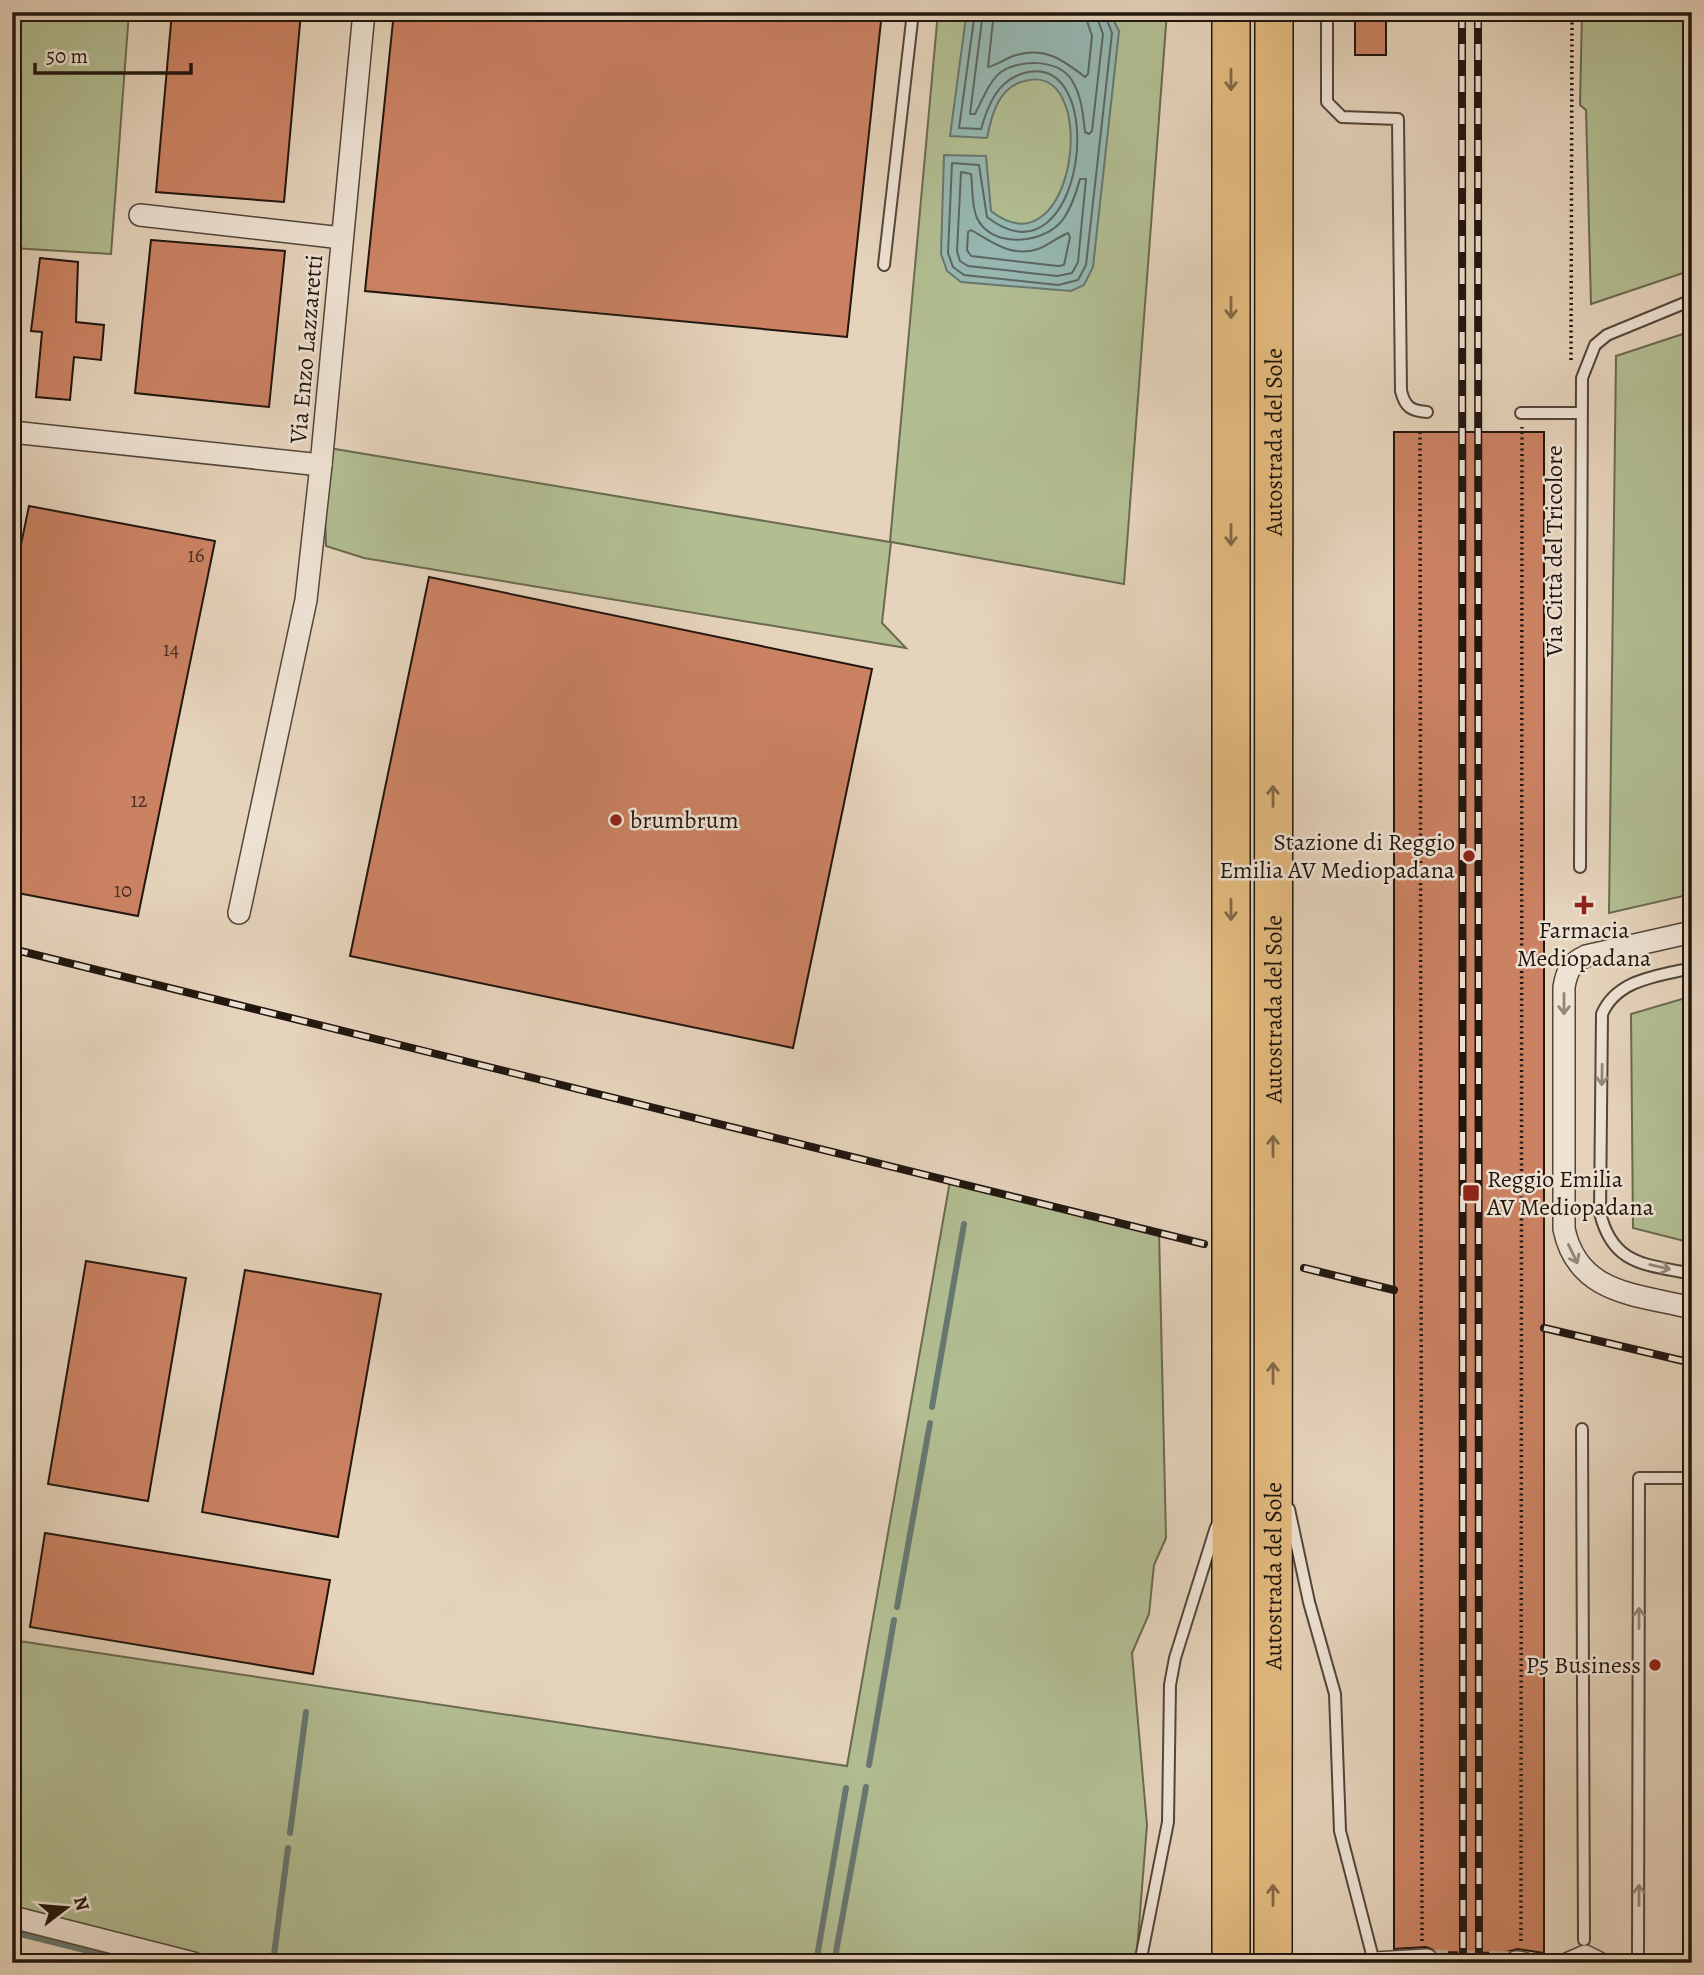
<svg xmlns="http://www.w3.org/2000/svg" width="1704" height="1975" font-family="Alegreya,serif">
<rect width="100%" height="100%" fill="#e5d3bb"/>
<filter id="stains"><feTurbulence type="fractalNoise" baseFrequency=".00286" numOctaves="4"/><feColorMatrix values="0 0 0 0 .2 0 0 0 0 .09 0 0 0 0 .02 0 0 0 .5 -.17"/></filter>
<radialGradient id="worn" r=".72"><stop offset=".6" stop-color="#630" stop-opacity="0"/><stop offset="1" stop-color="#630" stop-opacity=".3"/></radialGradient>
<g fill="#b2bd92" stroke="#6a6a50" stroke-width="2">
<path d="M22,12H129L111,254L12,248V153Z"/>
<path d="M938,12H1167L1124,584L891,542L882,623L906,648L364,558L326,546L323,447L890,542Z"/>
<path d="M1582,12H1692V270L1591,304L1586,110L1580,105Z"/>
<path d="M1692,331V894L1609,913L1616,356Z"/>
<path d="M1692,996V1243L1633,1228L1631,1014Z"/>
<path d="M950,1181L1159,1232L1166,1538L1154,1565L1149,1614L1132,1653L1147,1825L1136,1963H193L12,1917V1640L847,1766Z"/>
</g>
<path fill="#96b7b1" stroke="#677770" stroke-width="2" d="M970,12H1109L1119,31L1093,267L1084,285L1071,291L961,282L947,271L941,254L944,155L986,156L991,211C1077,278 1103,53 1021,82C998,89 991,117 987,138L950,136L966,17Z"/>
<g fill="none" stroke-linecap="round" stroke-linejoin="round">
<g stroke="#5c6660" stroke-width="2">
<path d="M975,12L959,128L981,129C988,105 997,81 1024,73C1112,48 1085,293 987,217L979,165L952,163L948,253L953,267L964,275L1058,285L1078,280L1086,265L1112,33L1104,12"/>
<path d="M983,12L970,114H975C982,101 989,81 1001,72C1022,58 1062,59 1074,84C1082,99 1083,115 1085,132L1089,134L1092,131L1103,34L1095,12"/>
<path d="M994,12L988,67C995,66 1005,59 1013,56C1044,46 1062,59 1085,77L1088,74L1092,36L1084,12"/>
<path d="M961,172L971,174C973,187 971,205 977,218C991,248 1039,244 1059,224C1070,213 1076,193 1080,179H1086L1078,262L1072,273L1057,276L968,266L960,261L957,251Z"/>
<path d="M971,230C992,242 1012,258 1038,249C1049,245 1058,237 1068,233L1070,237L1064,265L1058,266L971,256L967,250L968,232Z"/>
</g>
<g stroke="#677770" stroke-width="6">
<path d="M932,1407L964,1224"/>
<path d="M897,1607L930,1423"/>
<path d="M869,1765L894,1620"/>
<path d="M290,1833L306,1712"/>
<path d="M12,1932L137,1963"/>
<path d="M274,1955L288,1848"/>
<path d="M816,1963L846,1788"/>
<path d="M834,1963L866,1787"/>
</g>
</g>
<g fill="#cb8263" stroke="#21160f" stroke-width="2">
<path d="M172,12H301L284,202L156,192Z"/>
<path d="M394,12H882L847,337L365,291Z"/>
<rect x="1355" y="12" width="31" height="43"/>
<path d="M151,240L285,251L269,407L135,393Z"/>
<path d="M40,258L78,262L76,322L104,325L101,360L74,357L70,400L36,397L42,332L31,331Z"/>
<path d="M1394,432H1544V1953L1518,1949L1502,1953L1438,1952L1426,1947L1394,1949Z"/>
<path d="M29,506L215,541L138,916L12,892V588Z"/>
<path d="M429,577L872,669L793,1048L350,956Z"/>
<path d="M86,1261L186,1278L148,1501L48,1484Z"/>
<path d="M245,1270L381,1294L338,1537L202,1512Z"/>
<path d="M45,1533L330,1580L313,1674L30,1627Z"/>
</g>
<g fill="none" stroke-linecap="round" stroke-linejoin="round">
<path stroke="#bead99" stroke-width="21" stroke-dasharray="21 10" stroke-linecap="butt" d="M1427,1960L1516,1962"/>
<defs>
<g id="service">
<path d="M1327,12V102L1342,117L1398,119L1401,391C1405,407 1411,411 1427,412"/>
<path d="M884,265L913,12"/>
<path d="M1521,413H1581"/>
<path d="M1580,867L1582,378L1595,345L1607,335L1692,300"/>
<path d="M1692,968C1658,976 1617,979 1602,1014L1600,1213C1613,1266 1646,1264 1692,1274"/>
<path d="M1582,1429L1584,1940"/>
<path d="M1289,1509L1309,1602L1335,1694L1340,1831L1374,1962"/>
<path d="M1140,1963L1168,1822L1170,1685L1175,1658L1216,1527"/>
<path d="M1638,1963L1639,1478H1692"/>
</g>
<g id="minor">
<path d="M140,215L342,238"/>
<path d="M12,432L321,465L364,12"/>
<path d="M239,913L306,600L321,465"/>
<path d="M1692,932L1586,956C1571,963 1567,970 1564,987V1229C1578,1295 1637,1294 1692,1308"/>
<path d="M12,1917L193,1963"/>
<path d="M1516,1962L1523,1963"/>
<path d="M1375,1963L1427,1960"/>
<path d="M1569,1963L1585,1956L1599,1963"/>
</g>
<g id="motorway">
<path d="M1231,12V1963"/>
<path id="s1" d="M1273,1963L1274,12"/>
</g>
</defs>
<use href="#service" stroke="#52453a" stroke-width="14"/>
<use href="#minor" stroke="#52453a" stroke-width="24"/>
<use href="#motorway" stroke="#21160f" stroke-width="40"/>
<g stroke="#21160f" stroke-width="3.5" stroke-dasharray="2 3.5" stroke-linecap="butt">
<path d="M1571,360L1572,12"/>
<path d="M1420,432L1422,1942"/>
<path d="M1521,1941L1522,427"/>
</g>
<use href="#service" stroke="#eee2d3" stroke-width="10"/>
<use href="#minor" stroke="#eee2d3" stroke-width="21"/>
<use href="#motorway" stroke="#e2ba7e" stroke-width="37"/>
<defs>
<g id="rail">
<path d="M1462,12L1463,1963"/>
<path d="M1478,12L1479,1963"/>
<path d="M12,949L1204,1244"/>
<path d="M1304,1268L1394,1290"/>
<path d="M1544,1328L1692,1363"/>
</g>
</defs>
<use href="#rail" stroke="#21160f" stroke-width="8"/>
<use href="#rail" stroke="#eee2d3" stroke-width="5" stroke-dasharray="16" stroke-linecap="butt"/>
</g>
<defs><path id="oneway-shaft" d="M-6 0H5M1.5-3L5.5 0L1.5 3" fill="none" stroke-width="1.6" stroke-linecap="round" stroke-linejoin="round" transform="scale(1.75)"/></defs>
<g stroke="#826846">
<use href="#oneway-shaft" transform="translate(1231 80) rotate(90)"/>
<use href="#oneway-shaft" transform="translate(1231 308) rotate(90)"/>
<use href="#oneway-shaft" transform="translate(1231 535) rotate(90)"/>
<use href="#oneway-shaft" transform="translate(1273 796) rotate(-90)"/>
<use href="#oneway-shaft" transform="translate(1231 910) rotate(90)"/>
<use href="#oneway-shaft" transform="translate(1273 1146) rotate(-90)"/>
<use href="#oneway-shaft" transform="translate(1273 1373) rotate(-90)"/>
<use href="#oneway-shaft" transform="translate(1273 1895) rotate(-90)"/>
</g>
<g stroke="#92867b">
<use href="#oneway-shaft" transform="translate(1564 1004) rotate(90)"/>
<use href="#oneway-shaft" transform="translate(1602 1075) rotate(91)"/>
<use href="#oneway-shaft" transform="translate(1573 1254) rotate(64)"/>
<use href="#oneway-shaft" transform="translate(1660 1267) rotate(13)"/>
<use href="#oneway-shaft" transform="translate(1639 1618) rotate(-90)"/>
<use href="#oneway-shaft" transform="translate(1639 1895) rotate(-90)"/>
</g>
<g fill="#8f2418" stroke="#eee2d3" stroke-width="2.5">
<circle cx="616" cy="820" r="7"/>
<circle cx="1469" cy="856" r="7"/>
<path d="M1580.5 894.5h7v7h7v7h-7v7h-7v-7h-7v-7h7z"/>
<rect x="1462" y="1184" width="18" height="18" rx="3.5"/>
<circle cx="1655" cy="1665" r="7"/>
</g>
<g text-anchor="middle" stroke-width="5" stroke-linejoin="round" paint-order="stroke">
<g font-size="21" fill="#4c3124">
<text x="196" y="562">16</text>
<text x="171" y="656">14</text>
<text x="139" y="807">12</text>
<text x="123" y="897">10</text>
</g>
<g font-size="24" fill="#21160f" stroke="#eee2d3">
<text transform="translate(306 349) rotate(-85)" y="8">Via Enzo Lazzaretti</text>
<text dy="8" stroke="none"><textPath href="#s1" startOffset="1521">Autostrada del Sole</textPath></text>
<text transform="translate(1554 551) rotate(-90)" y="8">Via Città del Tricolore</text>
<text dy="8" stroke="none"><textPath href="#s1" startOffset="954">Autostrada del Sole</textPath></text>
<text dy="8" stroke="none"><textPath href="#s1" startOffset="387">Autostrada del Sole</textPath></text>
</g>
<g font-size="24" fill="#21160f" stroke="#eee2d3" text-anchor="start">
<text x="630" y="828">brumbrum</text>
<text x="1455" y="850" text-anchor="end">Stazione di Reggio<tspan x="1455" dy="28">Emilia AV Mediopadana</tspan></text>
<text x="1584" y="938" text-anchor="middle">Farmacia<tspan x="1584" dy="28">Mediopadana</tspan></text>
<text x="1487" y="1187">Reggio Emilia<tspan x="1487" dy="28">AV Mediopadana</tspan></text>
<text x="1641" y="1673" text-anchor="end">P5 Business</text>
</g>
</g>
<rect width="1704" height="1975" fill="none" stroke="#e5d3bb" stroke-width="42"/>
<rect x="14" y="14" width="1676" height="1947" fill="none" stroke="#21160f" stroke-width="3.5"/>
<rect x="21" y="21" width="1662" height="1933" fill="none" stroke="#21160f" stroke-width="2"/>
<g transform="translate(66 1908) rotate(74)" stroke="#eee2d3" stroke-width="5" paint-order="stroke">
<path d="M0-5L12 26L0 18L-12 26Z" fill="#21160f"/>
<text y="-10" font-size="19" font-weight="bold" text-anchor="middle" fill="#21160f">N</text>
</g>
<path d="M35 63v10h156v-10" fill="none" stroke="#21160f" stroke-width="3.5"/>
<text x="46" y="63" font-size="21" fill="#21160f" stroke="#eee2d3" stroke-width="5" paint-order="stroke">50 m</text>
<rect width="100%" height="100%" filter="url(#stains)"/>
<rect width="100%" height="100%" fill="url(#worn)"/>
</svg>
